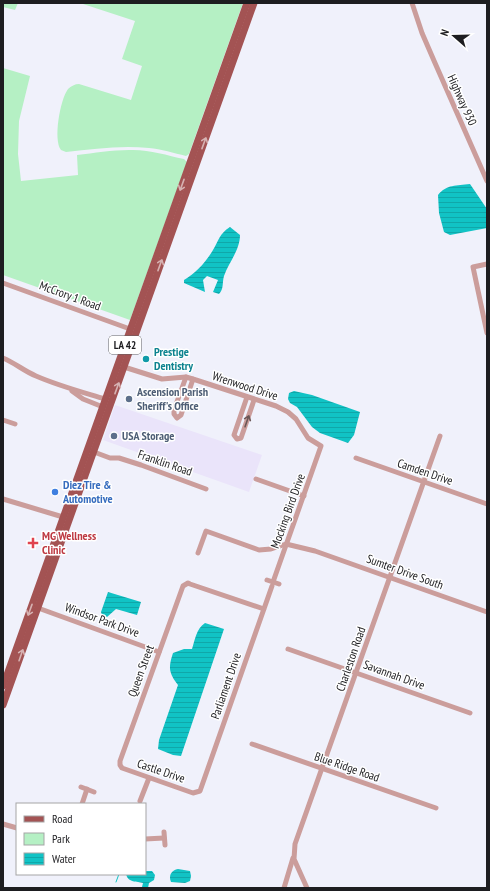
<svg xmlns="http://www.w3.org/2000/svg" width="490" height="891" font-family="'PT Sans Narrow',sans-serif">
<defs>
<pattern id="water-rules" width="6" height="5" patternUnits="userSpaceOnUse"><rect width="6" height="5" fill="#11c3c5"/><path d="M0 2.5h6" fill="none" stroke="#10a7a9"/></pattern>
</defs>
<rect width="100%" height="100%" fill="#f0f1fb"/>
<path fill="#eae4fa" d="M115,405L262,455L249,492L103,440Z"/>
<g fill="#b5f0c4">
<path d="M3,3H18L15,10L3,7Z"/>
<path d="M80,3H243L189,154L186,156C174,153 161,149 149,148C121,145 94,149 66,152L61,150C53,140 60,100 68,89C71,86 75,84 79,84L131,100L142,66L122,59L135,21Z"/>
<path d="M3,68L30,76L19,121L18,154L21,181L78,175L77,155C94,153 112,150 129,150C148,149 166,155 184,159L187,162L130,320L3,275Z"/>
</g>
<g fill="url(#water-rules)">
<path d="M470,184L487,209V228L450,235L444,232L439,213L438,195C447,184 456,186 470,184Z"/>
<path d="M230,227L240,235C240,250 229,262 224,276C222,283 224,289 219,294L213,292L218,280L207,276L203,280L205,292L184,283V280C196,273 206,262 213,250C219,240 219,234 230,227Z"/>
<path d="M294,391L312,395L360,412L354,435L348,443L320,433L312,427L297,407L290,403L288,399L289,393Z"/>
<path d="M108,592L141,602L137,615L116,609L107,617L102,616L101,612Z"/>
<path d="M205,623L224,629L181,756L173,755L158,749L159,740L178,685C169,673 168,668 173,653L184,649H192C195,640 196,629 205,623Z"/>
<path d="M178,869L190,871L191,876L190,881L185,883L171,882C168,875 172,870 178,869Z"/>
<path d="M145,871H152L155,875L154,880L149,883L148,888H132L142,887L143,883C137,881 128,883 126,874H145Z"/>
</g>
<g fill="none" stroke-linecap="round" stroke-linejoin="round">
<path stroke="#11c3c5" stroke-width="1" d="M116,882L119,874"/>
<g stroke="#cb9d9b" stroke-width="5">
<path d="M412,3L422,33L435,63L487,181"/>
<path d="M487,264L473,267L487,333"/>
<path d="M3,283L130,329"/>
<path d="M3,358C15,363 24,371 36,376C59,386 82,392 105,399"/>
<path d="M124,367L162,379L186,377L196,380L276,406L288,412L296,419L308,438L321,446L273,582"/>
<path d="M186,377L174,410V414L177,418L181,415L193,379"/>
<path d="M72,391L83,399L103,407"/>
<path d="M247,397L234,435L237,439L241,438L254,400"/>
<path d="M3,420L15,424"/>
<path d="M94,452L110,458H119L141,465L206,489"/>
<path d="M356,458L487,504"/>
<path d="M256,479L304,496"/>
<path d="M3,499L63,517"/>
<path d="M198,553L206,531L259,550L271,549L286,544L315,551L487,612"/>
<path d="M267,580L279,584"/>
<path d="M38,608L159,652"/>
<path d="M264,609L190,584L188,583L183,586L120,761V765L122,768L193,793L200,791L272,586"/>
<path d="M288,649L470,713"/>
<path d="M252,744L436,808"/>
<path d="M81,787L94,792"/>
<path d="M140,801L149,778"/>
<path d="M82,804L87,789"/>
<path d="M3,824L17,828"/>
<path d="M164,832L165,845"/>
<path d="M145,839L164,838"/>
<path d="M284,888L293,858"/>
<path d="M307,888L294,859L295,844L440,436"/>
</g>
<g stroke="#a35353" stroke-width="7">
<path d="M3,686L247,3"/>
<path d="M3,705L254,3"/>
</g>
</g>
<defs><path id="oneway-shaft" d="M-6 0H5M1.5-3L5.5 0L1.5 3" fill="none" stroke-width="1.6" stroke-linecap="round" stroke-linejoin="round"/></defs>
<g stroke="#d6b2b2">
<use href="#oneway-shaft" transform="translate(204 143) rotate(-70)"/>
<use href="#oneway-shaft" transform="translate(182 185) rotate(110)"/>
<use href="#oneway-shaft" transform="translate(160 265) rotate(-70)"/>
<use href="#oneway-shaft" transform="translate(117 388) rotate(-70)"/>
<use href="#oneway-shaft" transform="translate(30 610) rotate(110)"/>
<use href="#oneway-shaft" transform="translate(21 655) rotate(-71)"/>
</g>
<use stroke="#6b5757" href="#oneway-shaft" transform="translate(247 421) rotate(-71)"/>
<circle fill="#0f9aa8" stroke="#fff" stroke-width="1.5" cx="146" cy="359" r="4"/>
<g fill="#5c6f8a" stroke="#fff" stroke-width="1.5">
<circle cx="129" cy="399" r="4"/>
<circle cx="114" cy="436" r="4"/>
</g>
<circle fill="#3f7fe0" stroke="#fff" stroke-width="1.5" cx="55" cy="492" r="4"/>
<path fill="#e0444e" stroke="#fff" stroke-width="1.5" d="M31 537h4v4h4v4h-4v4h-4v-4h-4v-4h4z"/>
<g text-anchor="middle" stroke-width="3" stroke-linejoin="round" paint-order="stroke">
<rect fill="#fff" stroke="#616163" stroke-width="1" x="109" y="336" width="32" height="18" rx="3"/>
<g font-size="11" font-weight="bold" fill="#1d1d20">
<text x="125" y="349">LA 42</text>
</g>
<g font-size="12" fill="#1d1d20" stroke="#fff">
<text transform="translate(462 100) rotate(66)" y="4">Highway 930</text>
<text transform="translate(70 296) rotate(20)" y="4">McCrory 1 Road</text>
<text transform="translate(245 386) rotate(18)" y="4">Wrenwood Drive</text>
<text transform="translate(165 463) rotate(19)" y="4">Franklin Road</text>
<text transform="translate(425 472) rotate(19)" y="4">Camden Drive</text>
<text transform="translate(288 511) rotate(-70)" y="4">Mocking Bird Drive</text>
<text transform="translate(405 572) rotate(20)" y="4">Sumter Drive South</text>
<text transform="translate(102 620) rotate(20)" y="4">Windsor Park Drive</text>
<text transform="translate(351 659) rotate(-71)" y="4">Charleston Road</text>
<text transform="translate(141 671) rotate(-70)" y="4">Queen Street</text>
<text transform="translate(394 675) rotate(20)" y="4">Savannah Drive</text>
<text transform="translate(226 686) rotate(-71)" y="4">Parliament Drive</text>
<text transform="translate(347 767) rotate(19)" y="4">Blue Ridge Road</text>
<text transform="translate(161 771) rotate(19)" y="4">Castle Drive</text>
</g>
<g font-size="12" font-weight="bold" fill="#0d838f" stroke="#fff" text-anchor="start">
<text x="154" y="356">Prestige<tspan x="154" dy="14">Dentistry</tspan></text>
</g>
<g font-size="12" font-weight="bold" fill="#4e5e75" stroke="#fff" text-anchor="start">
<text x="137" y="396">Ascension Parish<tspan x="137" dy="14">Sheriff's Office</tspan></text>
<text x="122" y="440">USA Storage</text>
</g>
<g font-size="12" font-weight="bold" fill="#366cbe" stroke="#fff" text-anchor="start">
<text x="63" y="489">Diez Tire &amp;<tspan x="63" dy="14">Automotive</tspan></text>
</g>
<g font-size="12" font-weight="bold" fill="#be3a42" stroke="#fff" text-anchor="start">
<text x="42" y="540">MG Wellness<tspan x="42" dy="14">Clinic</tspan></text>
</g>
</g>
<rect width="490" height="891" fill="none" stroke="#1d1d20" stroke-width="8"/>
<rect x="16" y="803" width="130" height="72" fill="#ffffff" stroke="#a5a5a6"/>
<rect x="24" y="816" width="20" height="6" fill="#a35353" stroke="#a5a5a6"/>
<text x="52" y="823" font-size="12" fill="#1d1d20">Road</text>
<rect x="24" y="833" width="20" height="12" fill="#b5f0c4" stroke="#a5a5a6"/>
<text x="52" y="843" font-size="12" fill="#1d1d20">Park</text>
<rect x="24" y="853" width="20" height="12" fill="url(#water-rules)" stroke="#a5a5a6"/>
<text x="52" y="863" font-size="12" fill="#1d1d20">Water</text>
<g transform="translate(454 36) rotate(290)" stroke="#ffffff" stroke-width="3" paint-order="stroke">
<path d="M0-3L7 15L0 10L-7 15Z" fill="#1d1d20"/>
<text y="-6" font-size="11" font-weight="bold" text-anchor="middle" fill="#1d1d20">N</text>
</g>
</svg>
